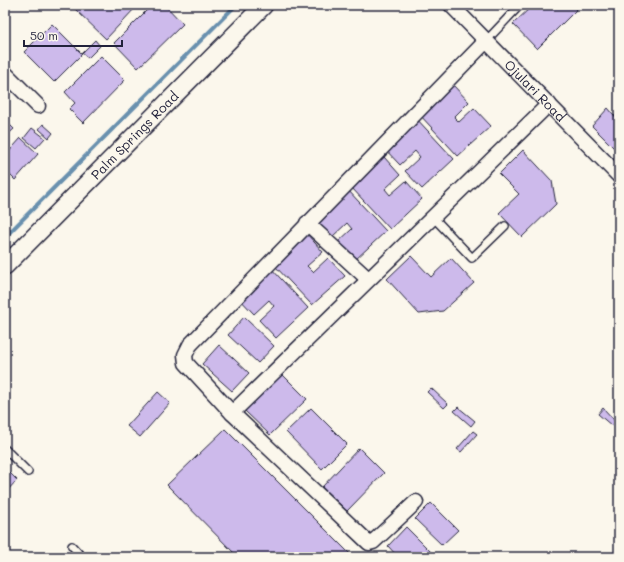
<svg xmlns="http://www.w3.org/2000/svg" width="624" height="562" font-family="Mali,sans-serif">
<rect width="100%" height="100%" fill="#fbf7ec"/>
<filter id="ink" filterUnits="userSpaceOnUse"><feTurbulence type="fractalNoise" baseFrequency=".025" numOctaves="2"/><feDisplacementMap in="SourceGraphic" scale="8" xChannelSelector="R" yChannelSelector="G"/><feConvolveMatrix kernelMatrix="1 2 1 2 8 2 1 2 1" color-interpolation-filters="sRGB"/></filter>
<g filter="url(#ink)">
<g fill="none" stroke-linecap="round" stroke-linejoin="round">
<path stroke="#6990ae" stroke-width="4" d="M5,237L236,5"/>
</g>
<g fill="#cdbaeb" stroke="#22223b">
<path d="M77,5H134L136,7L106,39L74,8Z"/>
<path d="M152,5H165L183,24L138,68L114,43Z"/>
<path d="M533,5H581L537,49L513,24Z"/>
<path d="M52,24L82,54L54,82L24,52Z"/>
<path d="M95,40L100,46L88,58L82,53Z"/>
<path d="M101,56L125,80L83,123L69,109L75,103L65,92Z"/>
<path d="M452,84L469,102L454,117L459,122L474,108L491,126L458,156L419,114Z"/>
<path d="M608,108L619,121V153L592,126Z"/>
<path d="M415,117L454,159L422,189L405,171L420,157L415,151L400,165L383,147Z"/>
<path d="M5,120L14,129L5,137Z"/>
<path d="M43,124L53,133L49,138L39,129Z"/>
<path d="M32,128L45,138L36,148L24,138Z"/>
<path d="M21,138L38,154L15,180L5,170V156Z"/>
<path d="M523,150L552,181L556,204L522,237L499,213L519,194L499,174Z"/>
<path d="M384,157L400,175L385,189L390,195L406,181L422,199L390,229L351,187Z"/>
<path d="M347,189L386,231L354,261L337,243L352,229L347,223L332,237L315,220Z"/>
<path d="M306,233L323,252L307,266L313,272L328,258L345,276L312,305L273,264Z"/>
<path d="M411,256L431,277L451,258L474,283L443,311L419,314L387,279Z"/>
<path d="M269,266L308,308L276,338L259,320L274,306L269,300L254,314L237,296Z"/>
<path d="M244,317L274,346L258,363L228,335Z"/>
<path d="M219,345L249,373L232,391L202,364Z"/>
<path d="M282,374L307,399L270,435L245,411Z"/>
<path d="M431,388L448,404L444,408L427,392Z"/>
<path d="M158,392L170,403L140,437L127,426Z"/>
<path d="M458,407L475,421L471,426L454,411Z"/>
<path d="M311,408L347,444L322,469L286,432Z"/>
<path d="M603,408L616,422L612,426L598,414Z"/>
<path d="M225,429L351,555L349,557H238L167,485Z"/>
<path d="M473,431L477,434L461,452L457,449Z"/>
<path d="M359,448L384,473L347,511L322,487Z"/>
<path d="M5,468L17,480L5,493Z"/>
<path d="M431,503L458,530L442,545L415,519Z"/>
<path d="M406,527L434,555L432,557H398L388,546Z"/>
</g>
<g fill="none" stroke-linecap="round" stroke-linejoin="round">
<defs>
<g id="service">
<path d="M486,41L520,5"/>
<path d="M433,217L472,258L505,226"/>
<path d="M5,449L28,472"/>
<path d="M72,546L82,557"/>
</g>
<g id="minor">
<path id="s1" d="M451,5L619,176"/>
<path d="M5,73L38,106"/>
<path d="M307,223L368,279"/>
<path d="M232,413L186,363L185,355L190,345L486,41"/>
<path d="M416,502L373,542L369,543L232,413L549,104"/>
</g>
<g id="tertiary">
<path id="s2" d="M5,266L264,5"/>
</g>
</defs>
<use href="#service" stroke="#22223b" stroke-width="10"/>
<use href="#minor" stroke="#22223b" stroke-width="17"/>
<use href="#tertiary" stroke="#22223b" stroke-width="20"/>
<use href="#service" stroke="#fbf7ec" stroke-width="7"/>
<use href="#minor" stroke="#fbf7ec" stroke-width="14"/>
<use href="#tertiary" stroke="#fbf7ec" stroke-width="17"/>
</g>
</g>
<g text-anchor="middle" stroke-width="3.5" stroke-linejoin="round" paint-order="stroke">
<g font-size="13" fill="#22223b" stroke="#fbf7ec">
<text dy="5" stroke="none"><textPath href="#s1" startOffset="120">Ojulari Road</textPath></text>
<text dy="5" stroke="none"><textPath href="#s2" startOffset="184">Palm Springs Road</textPath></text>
</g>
</g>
<rect width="624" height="562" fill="none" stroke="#fbf7ec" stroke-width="20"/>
<rect x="10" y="10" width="604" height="542" fill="none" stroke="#22223b" stroke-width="1.5" filter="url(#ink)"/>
<path d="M24 40v6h98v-6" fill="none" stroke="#22223b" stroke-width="2"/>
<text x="30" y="40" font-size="12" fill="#22223b" stroke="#fbf7ec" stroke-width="3" paint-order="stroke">50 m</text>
</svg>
